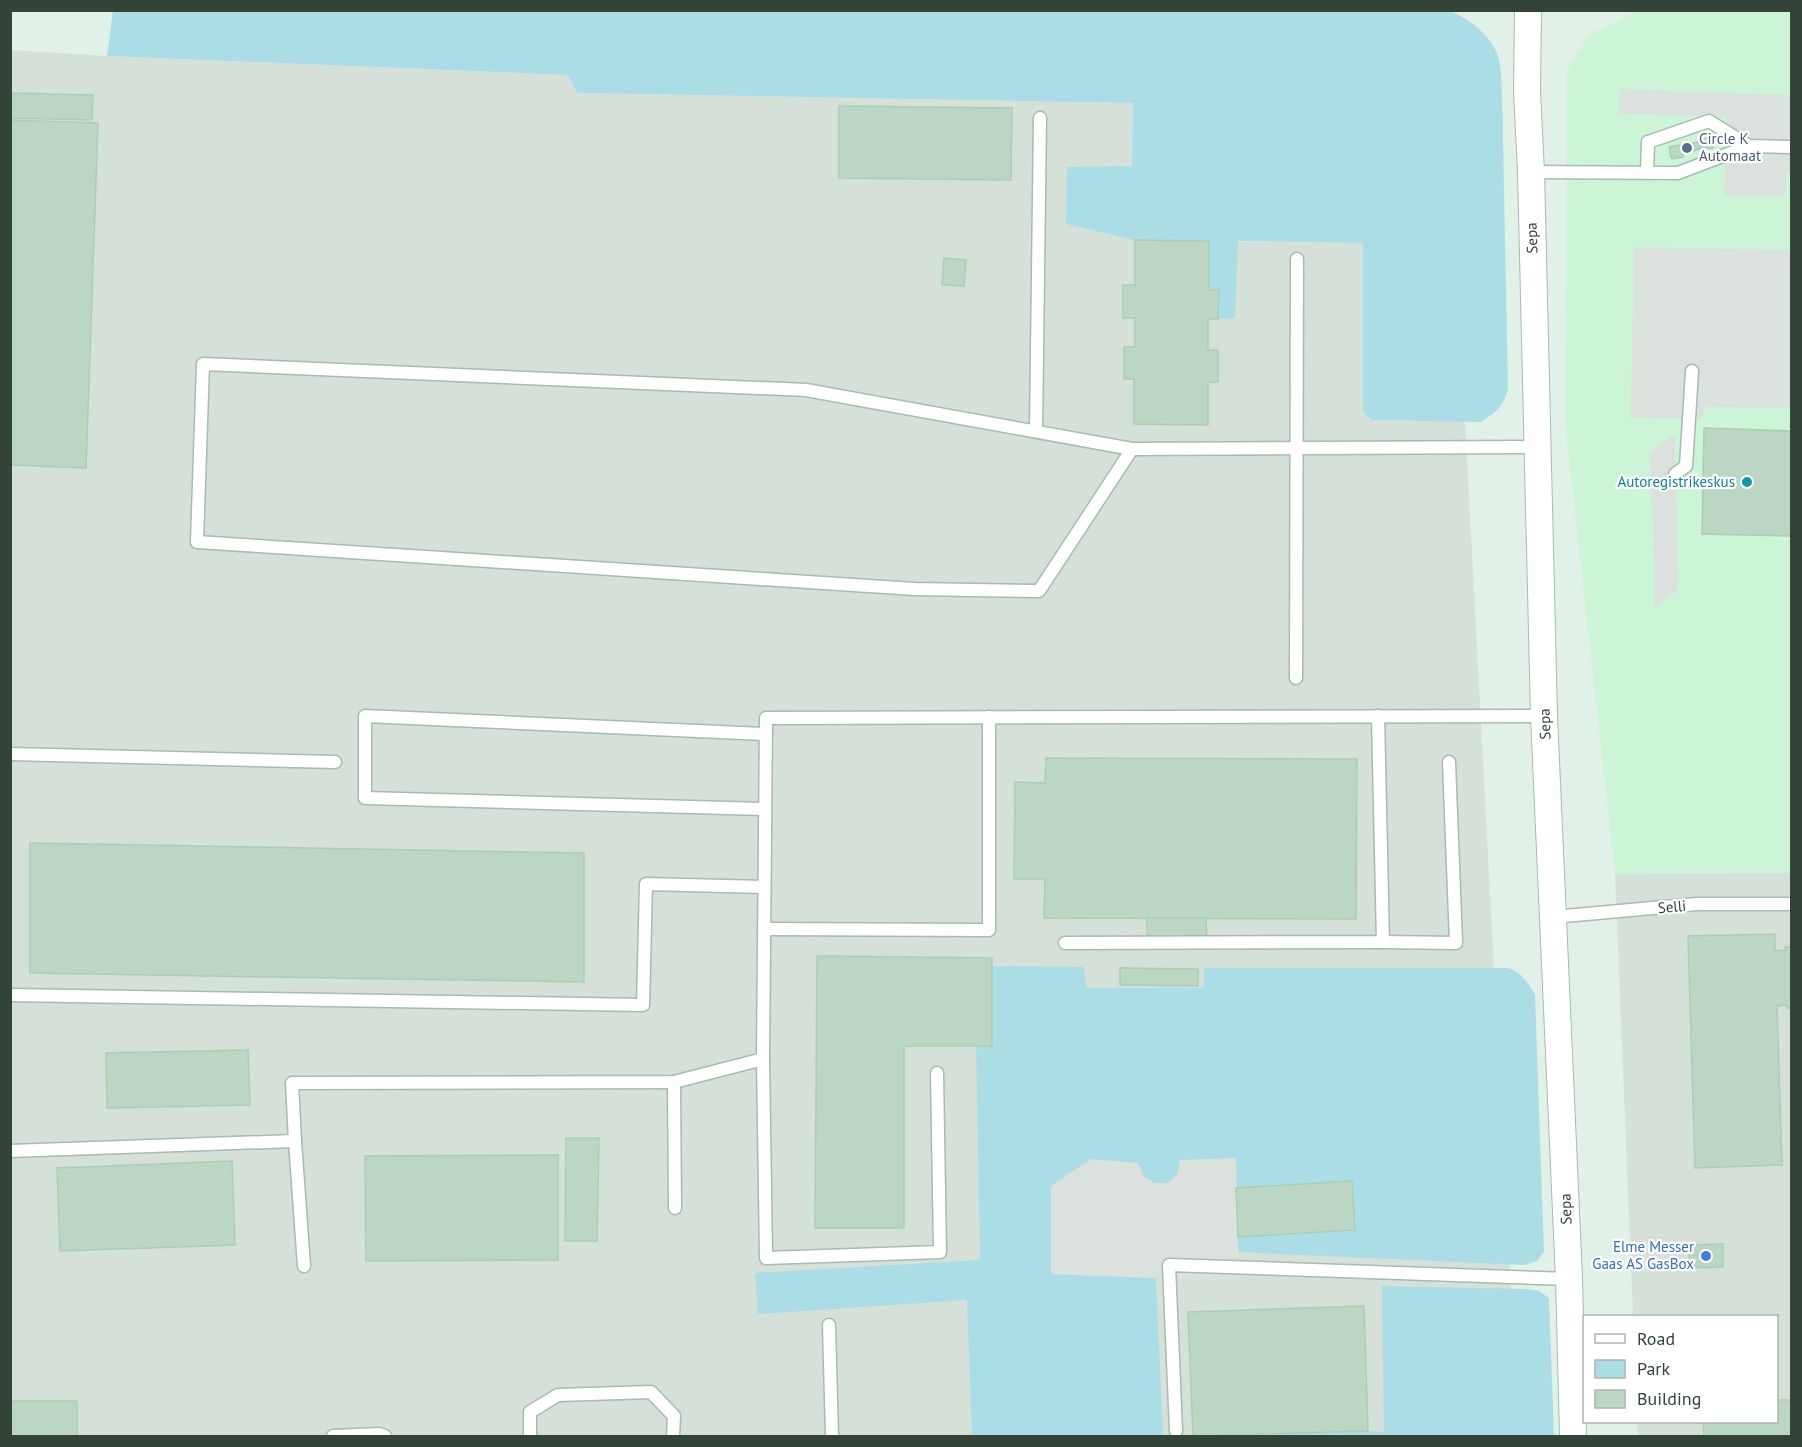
<svg xmlns="http://www.w3.org/2000/svg" width="1802" height="1447" font-family="'PT Sans',sans-serif">
<rect width="100%" height="100%" fill="#e2f1e8"/>
<path fill="#ccf4d7" d="M1637,11H1791V873L1615,874L1565,423L1567,70L1590,34Z"/>
<g fill="#d5e0d8">
<path d="M10,50L107,56L568,75L577,93L1133,103L1132,167L1209,241L1364,243L1363,412L1372,420L1465,421L1511,1289L1516,1436H11Z"/>
<path d="M1791,873V1436H1638L1637,1422H1776V1316H1633L1615,874Z"/>
</g>
<g fill="#aadde6">
<path d="M113,10H1445C1466,15 1491,35 1498,56C1501,66 1501,79 1502,89L1508,389C1504,406 1495,414 1480,422L1372,420L1363,412V243L1238,241L1235,318L1218,319L1219,290H1209V241L1135,240L1066,224L1067,167L1132,166L1133,103L577,93L568,75L107,56Z"/>
<path d="M992,966L1084,967L1086,988H1204V968H1508C1522,972 1528,983 1535,995L1544,1252L1537,1261L1525,1265L1238,1252V1237L1355,1230L1352,1181L1236,1188V1158L1177,1175L1168,1183H1154L1144,1177L1051,1274L1156,1278L1163,1436H972L967,1300L758,1314L755,1273L980,1260L976,1046H992Z"/>
<path d="M1382,1286L1526,1289L1539,1291L1549,1298L1554,1436H1207L1368,1431L1384,1432Z"/>
</g>
<g fill="#dbe1dd">
<path d="M1620,89L1791,95V172H1786L1785,197L1724,195L1726,117L1619,114Z"/>
<path d="M1634,247L1791,250V408L1704,407L1703,419L1631,418Z"/>
<path d="M1675,434L1678,590L1655,607L1650,452Z"/>
<path d="M1236,1158L1239,1281L1051,1274V1186L1091,1159L1138,1163L1144,1177L1155,1183H1168L1177,1175L1180,1160Z"/>
</g>
<g fill="#bbd6c3" stroke="#abcdb6" stroke-width="1.5">
<path d="M10,93L93,95L92,120L10,118Z"/>
<path d="M839,106L1012,108L1011,180L839,178Z"/>
<path d="M10,120L98,123L86,468L10,465Z"/>
<path d="M1710,136L1714,145L1713,148L1709,149L1706,147L1683,154V157L1673,159L1671,158L1669,147L1679,145L1682,146L1705,140L1706,137Z"/>
<path d="M1135,240L1209,241V290H1219L1218,319H1208V350H1218V382H1208V425L1134,424V379H1124V347H1135V318H1123V285H1135Z"/>
<path d="M944,258L966,260L964,286L942,285Z"/>
<path d="M1704,428L1792,431V536L1702,534Z"/>
<path d="M1046,758L1357,759L1356,919L1044,918L1045,879H1014L1015,782L1045,783Z"/>
<path d="M30,843L584,853V982L30,973Z"/>
<path d="M1147,918H1206L1207,940L1147,939Z"/>
<path d="M1775,934V951L1785,950V947H1792V1008H1787V1005L1777,1006L1782,1165L1695,1168L1688,936Z"/>
<path d="M817,956L992,958V1046H904V1228H815Z"/>
<path d="M1120,968L1198,969V986L1120,985Z"/>
<path d="M248,1050L250,1105L107,1108L106,1053Z"/>
<path d="M566,1138H599L597,1241H565Z"/>
<path d="M558,1155V1260L366,1261L365,1156Z"/>
<path d="M232,1161L235,1245L60,1251L57,1168Z"/>
<path d="M1352,1181L1355,1230L1238,1237L1236,1188Z"/>
<path d="M1723,1244V1267L1689,1268V1245Z"/>
<path d="M1364,1306L1368,1431L1193,1436L1188,1312Z"/>
<path d="M1776,1400H1791L1792,1436H1704L1703,1422H1776Z"/>
<rect x="10" y="1401" width="67" height="35"/>
</g>
<g fill="none" stroke-linecap="round" stroke-linejoin="round">
<defs>
<g id="service">
<path d="M1531,172L1678,173L1749,146"/>
<path d="M1647,172L1648,142L1709,121L1749,146L1792,147"/>
<path d="M1036,431L1040,118"/>
<path d="M1132,449L1039,591L915,589L197,542L203,364L806,390L1132,449L1538,447"/>
<path d="M1675,474L1686,466L1692,371"/>
<path d="M1296,678L1297,259"/>
<path d="M10,754L335,762"/>
<path d="M765,809L365,798V716L766,734"/>
<path d="M1553,917L1697,904H1792"/>
<path d="M764,929L989,930V717"/>
<path d="M1383,942L1456,943L1449,762"/>
<path d="M1065,943L1383,942L1378,716"/>
<path d="M10,995L643,1005L646,884L764,887"/>
<path d="M763,1059L766,1258L940,1252L937,1073"/>
<path d="M674,1082L675,1208"/>
<path d="M295,1141L304,1266"/>
<path d="M10,1151L295,1141L292,1083L674,1082L763,1059L766,718L1544,716"/>
<path d="M829,1325L832,1436"/>
<path d="M1176,1431L1169,1265L1569,1279"/>
<path d="M333,1436L379,1434L385,1436"/>
<path d="M530,1436V1412L558,1395L651,1392L674,1416L673,1436"/>
</g>
<path id="minor" d="M1528,10L1527,91L1531,172L1544,716L1569,1279L1573,1436"/>
</defs>
<use href="#service" stroke="#a5bcae" stroke-width="15"/>
<use href="#minor" stroke="#a5bcae" stroke-width="28"/>
<use href="#service" stroke="#fff" stroke-width="12"/>
<use href="#minor" stroke="#fff" stroke-width="26"/>
</g>
<circle fill="#5c6f8a" stroke="#fff" stroke-width="2" cx="1687" cy="148" r="6"/>
<circle fill="#0f9aa8" stroke="#fff" stroke-width="2" cx="1747" cy="482" r="6"/>
<circle fill="#3f7fe0" stroke="#fff" stroke-width="2" cx="1706" cy="1256" r="6"/>
<g text-anchor="middle" stroke-width="4.5" stroke-linejoin="round" paint-order="stroke">
<g font-size="15" fill="#4e5e75" stroke="#fff" text-anchor="start">
<text x="1699" y="144">Circle K<tspan x="1699" dy="17">Automaat</tspan></text>
</g>
<g font-size="15" fill="#334338" stroke="#fff">
<text transform="translate(1532 238) rotate(-92)" y="5">Sepa</text>
<text transform="translate(1545 724) rotate(-92)" y="5">Sepa</text>
<text transform="translate(1672 907) rotate(-5)" y="5">Selli</text>
<text transform="translate(1566 1209) rotate(-92)" y="5">Sepa</text>
</g>
<g font-size="15" fill="#0d838f" stroke="#fff" text-anchor="end">
<text x="1735" y="487">Autoregistrikeskus</text>
</g>
<g font-size="15" fill="#366cbe" stroke="#fff" text-anchor="end">
<text x="1694" y="1252">Elme Messer<tspan x="1694" dy="17">Gaas AS GasBox</tspan></text>
</g>
</g>
<rect width="1802" height="1447" fill="none" stroke="#334338" stroke-width="24"/>
<rect x="1583" y="1315" width="195" height="108" fill="#ffffff" stroke="#adb4af" stroke-width="1.5"/>
<rect x="1595" y="1334" width="30" height="9" fill="#ffffff" stroke="#adb4af" stroke-width="1.5"/>
<text x="1637" y="1345" font-size="18" fill="#334338">Road</text>
<rect x="1595" y="1360" width="30" height="18" fill="#aadde6" stroke="#adb4af" stroke-width="1.5"/>
<text x="1637" y="1375" font-size="18" fill="#334338">Park</text>
<rect x="1595" y="1390" width="30" height="18" fill="#bbd6c3" stroke="#adb4af" stroke-width="1.5"/>
<text x="1637" y="1405" font-size="18" fill="#334338">Building</text>
</svg>
